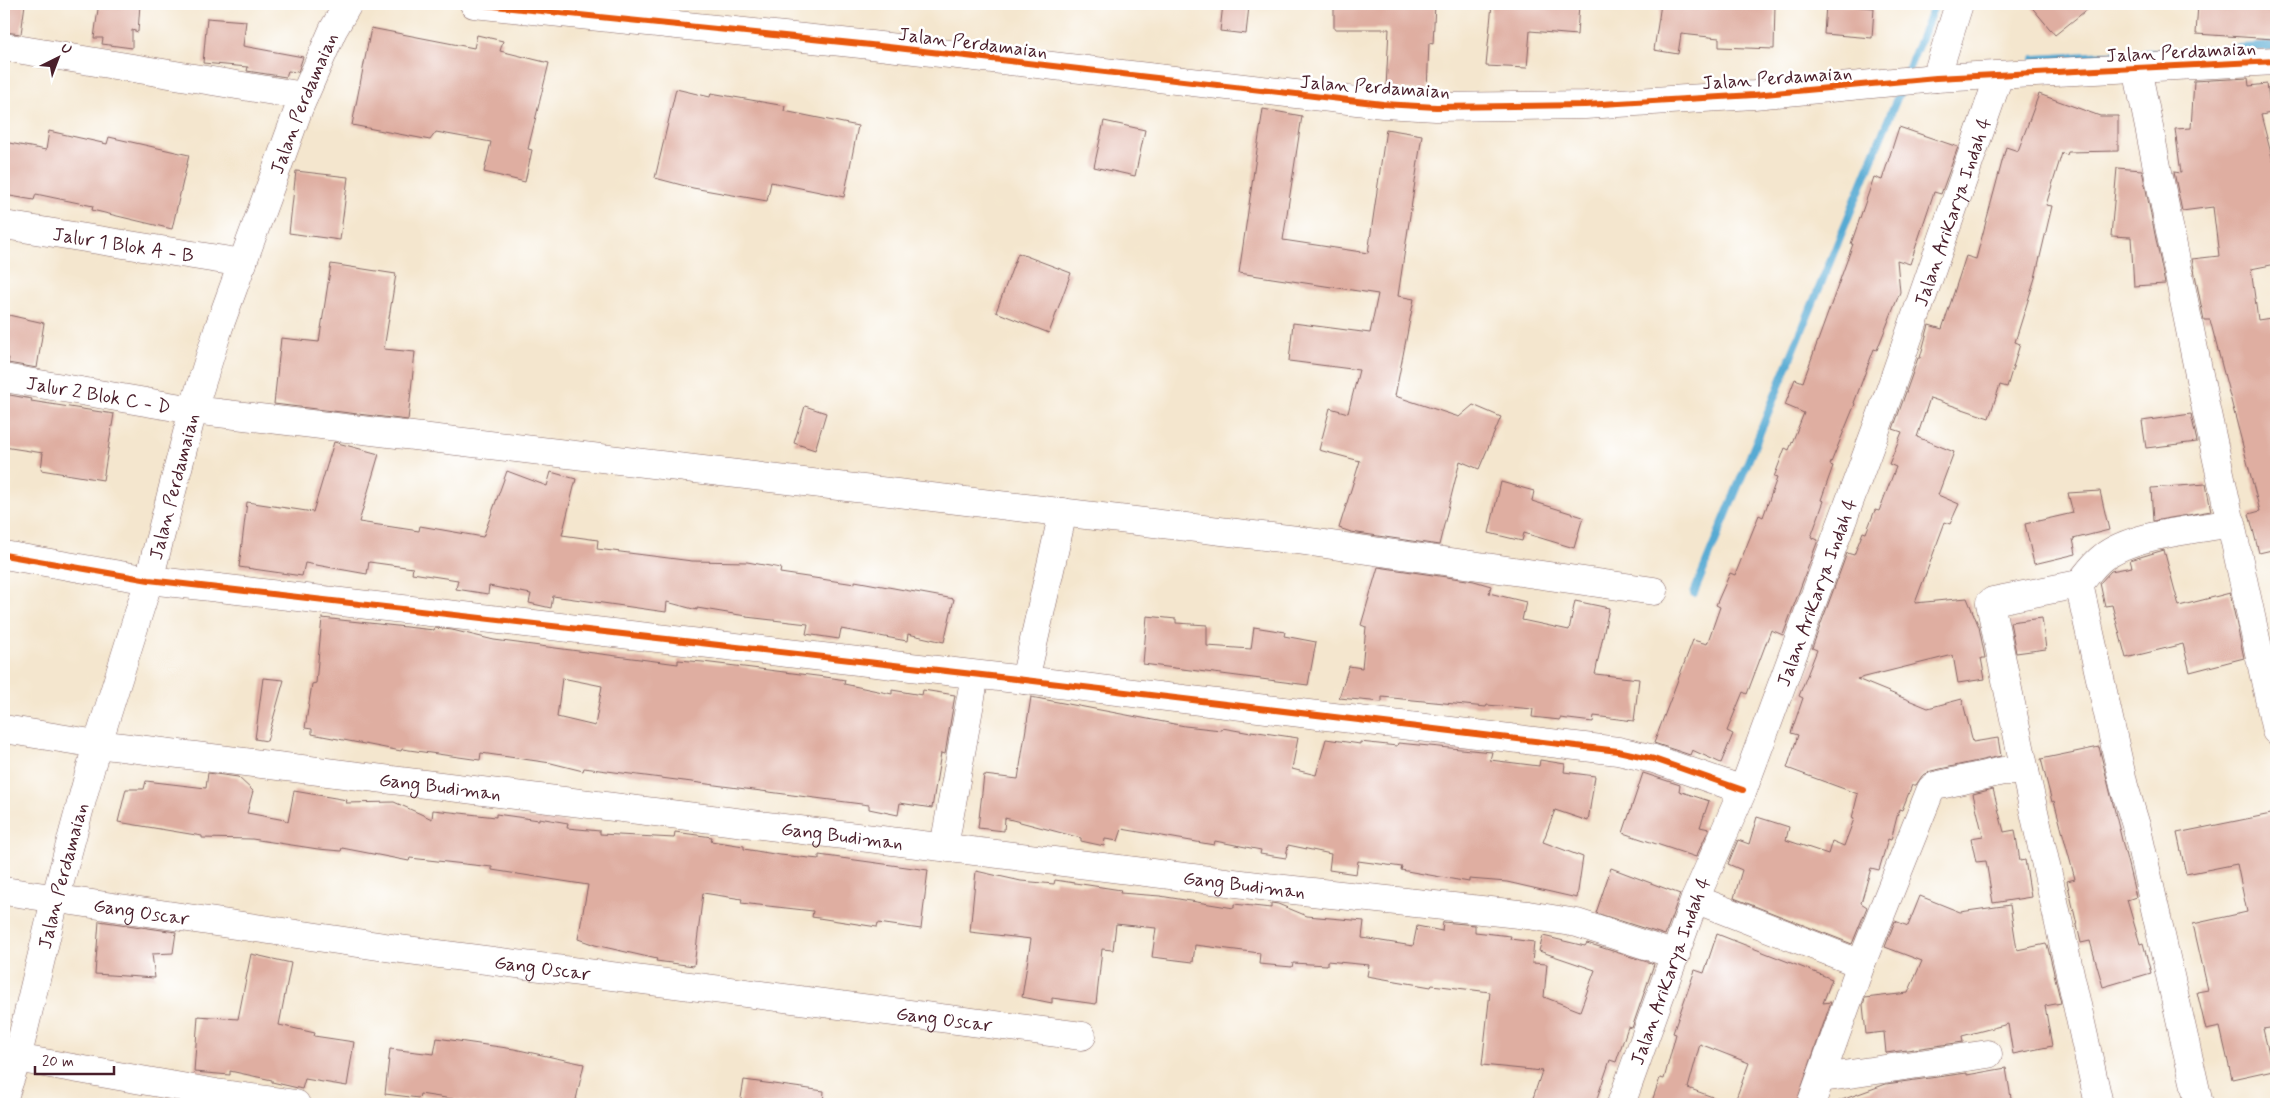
<svg xmlns="http://www.w3.org/2000/svg" width="2280" height="1108" font-family="Mynerve,sans-serif">
<rect width="100%" height="100%" fill="#fff"/>
<filter id="ink" filterUnits="userSpaceOnUse"><feTurbulence type="fractalNoise" baseFrequency=".02" numOctaves="2"/><feDisplacementMap in="SourceGraphic" scale="10" xChannelSelector="R" yChannelSelector="G"/><feConvolveMatrix kernelMatrix="1 2 1 2 8 2 1 2 1" color-interpolation-filters="sRGB"/></filter>
<filter id="wash" filterUnits="userSpaceOnUse"><feTurbulence type="fractalNoise" baseFrequency=".0096" numOctaves="4" result="noise"/><feDisplacementMap in="SourceGraphic" scale="20" xChannelSelector="R" yChannelSelector="G"/><feGaussianBlur stdDeviation="1.12" result="paint"/><feColorMatrix in="noise" values="0 0 0 0 0 0 0 0 0 0 0 0 0 0 0 0 0 1.4 0 .05"/><feComposite in="paint" operator="in"/></filter>
<g filter="url(#wash)">
<rect width="100%" height="100%" fill="#f4e6ce"/>
<g fill="none" stroke-linecap="round" stroke-linejoin="round">
<g stroke="#57aad3" stroke-width="8">
<path d="M2034,59L2276,46"/>
<path d="M1906,75L1935,4"/>
<path d="M1694,593L1902,86"/>
</g>
</g>
<g id="blocks">
<g fill="#dfaea1" fill-rule="evenodd">
<path d="M4,4H25L21,34L4,32Z"/>
<path d="M111,4H140L138,32L132,30V48L102,44L103,38H94L98,9Z"/>
<path d="M1223,4L1249,6L1246,34L1220,31Z"/>
<path d="M1334,4H1435L1433,44L1429,43L1427,90L1386,88L1389,29H1334Z"/>
<path d="M1492,4H1579L1577,35L1530,31L1527,68L1486,66Z"/>
<path d="M1661,4H1775L1774,49L1719,47V38L1681,34L1678,54L1654,50Z"/>
<path d="M1826,4L1874,8L1872,38L1824,34Z"/>
<path d="M2029,4H2094L2055,35Z"/>
<path d="M2198,4H2274V39L2196,34Z"/>
<path d="M207,18L246,21L243,46L303,57L298,72L288,71L286,77L247,71L248,67L203,63Z"/>
<path d="M371,28L474,48L477,35L503,41L500,51L549,63L528,149L532,150L525,182L484,172L491,142L436,132L430,140L352,125Z"/>
<path d="M2248,78L2249,86L2267,84L2271,113L2261,115L2273,161L2276,160V264L2251,269L2258,320L2271,318L2276,352V549L2259,553L2249,514L2260,511L2210,320H2204L2192,259L2219,256L2213,207L2182,211L2174,172L2181,173L2175,129L2191,128L2194,81Z"/>
<path d="M676,89L710,97L711,93L785,106L784,111L858,126L844,197L771,182L767,201L693,188L655,178Z"/>
<path d="M2039,94L2100,116H2118V151L2068,152L2067,155L2062,153L2046,205L2052,206L2035,278L2015,342L2020,344L2007,387L2000,385L1989,418L1930,398L1917,437L1954,452L1938,495L1959,504L1950,524L1945,522L1915,603L1967,598L1979,627L1985,658H1981L1985,679L1958,683L1953,655L1857,679L1928,708L1962,699L1973,742L1998,738L2001,756L1931,771L1922,776L1916,785H1912L1902,810L1899,809L1891,840L1888,839L1879,870L1871,868L1861,903L1867,907L1852,944L1734,898L1742,870L1728,864L1738,840L1749,844L1757,817L1789,827L1786,840L1828,854L1832,841L1844,846L1854,819L1852,818L1858,794L1787,768L1798,735L1791,733L1803,698L1799,696L1817,650L1812,648L1847,553L1854,555L1863,532L1866,533L1875,510L1879,511L1896,467L1889,464L1902,432L1893,429L1918,358H1920L1929,325L1942,329L1966,256L1976,259L2006,147L2018,151Z"/>
<path d="M1263,109L1302,116L1283,240L1368,253L1386,129L1422,135L1398,296L1414,299L1395,396L1459,417L1473,405L1501,417L1479,469L1460,461L1439,545L1351,532L1339,528L1360,461L1319,450L1330,408L1348,413L1359,370L1289,361L1293,323L1370,333L1378,294L1239,273Z"/>
<path d="M1104,121L1145,130L1135,176L1094,167Z"/>
<path d="M1899,127L1958,147L1941,194L1934,192L1910,264L1897,260L1900,292L1877,350L1874,349L1854,403L1855,404L1830,465L1833,466L1821,500L1824,501L1811,537L1818,540L1783,635L1771,630L1747,694L1743,692L1727,731L1733,734L1721,763L1692,750L1690,755L1654,743L1693,640L1707,644L1720,607L1716,605L1730,573L1735,575L1759,515L1763,517L1777,478L1774,477L1785,448L1789,450L1804,413L1785,405L1795,379L1803,382L1853,244H1851L1874,177L1882,180Z"/>
<path d="M49,131L107,144L109,137L189,155L172,229L92,210L93,206L36,194L34,200L4,195V142L46,150Z"/>
<path d="M2117,168L2142,170L2165,284L2134,286L2131,237L2111,236Z"/>
<path d="M296,171L348,177L340,240L289,233Z"/>
<path d="M1018,253L1071,273L1049,333L996,312Z"/>
<path d="M331,264L396,274L384,349L415,352L408,420L274,404L281,338L319,342Z"/>
<path d="M4,314L44,323L37,368L8,363L9,358L4,357Z"/>
<path d="M4,394L32,399L31,401L114,414L103,480L41,470L43,453L4,447Z"/>
<path d="M805,406L826,413L815,450L794,443Z"/>
<path d="M2191,414L2197,442L2146,448L2142,421Z"/>
<path d="M334,442L379,454L359,522L419,531L420,526L483,537L507,471L547,486L551,472L576,479L562,535L598,540L597,549L692,561L747,562L781,568L780,573L855,584V581L954,599L944,642L908,634L907,641L841,629L839,639L806,634L808,624L746,617V616L697,608V610L667,602L666,612L553,596L551,608L529,603L531,594L489,586L488,594L456,589L458,580L412,573L413,568L369,562L367,574L305,563L302,576L239,567L247,502L313,512Z"/>
<path d="M1501,482L1534,491L1532,501L1583,517L1574,548L1524,533L1522,541L1489,533Z"/>
<path d="M2206,484L2211,511L2153,521L2151,488Z"/>
<path d="M2100,491L2109,530L2073,539L2076,554L2034,564L2025,524L2073,513L2068,493Z"/>
<path d="M2164,550L2179,606L2230,593L2244,658L2190,672L2183,644L2126,658L2112,605L2105,606L2100,583L2111,571L2132,567L2130,560Z"/>
<path d="M1378,567L1474,581L1491,586L1489,593L1526,602L1522,620L1569,630L1575,601L1609,608L1595,674L1639,679L1634,721L1594,716L1593,722L1560,718V720L1532,717L1533,709L1487,705L1486,707L1382,697V702L1339,698L1349,666L1362,668L1366,627L1361,625Z"/>
<path d="M1147,616L1176,619V623L1207,625V646L1251,649L1254,627L1285,632L1284,636L1316,642L1308,685L1143,664Z"/>
<path d="M322,618L434,630L435,628L452,630L494,640L678,664V660L703,662L833,678L845,680L844,684L892,694V690L922,695L923,690L955,695L945,754L941,753L932,808L900,803L898,815L869,809V805L584,768L583,771L551,763L481,753L480,760L402,749L401,751L312,734V729L305,728L312,684L316,683ZM562,678L602,686L595,726L557,717Z"/>
<path d="M2042,618L2046,649L2016,653L2010,622Z"/>
<path d="M263,678L284,680L267,741L255,739Z"/>
<path d="M1031,697L1185,726L1221,730L1222,728L1251,733V731L1298,738L1292,769L1316,775L1326,739L1360,744V742L1397,746L1398,743L1492,752L1490,760L1539,766L1540,760L1565,764L1564,772L1595,776L1588,821L1555,810L1543,842L1583,857L1577,898L1507,882L1469,879V882L1401,870L1402,867L1358,861L1356,874L1329,870L1331,854L1288,845L1286,858L1260,854L1261,850L1215,841L1214,845L1122,829L1118,841L1105,839L1104,846L1081,841V838L1005,818L1004,831L978,828L984,775L1018,779Z"/>
<path d="M2099,747L2136,897L2127,900L2140,944L2143,943L2151,973L2103,987L2090,941L2081,943L2067,881L2075,879L2054,801L2052,802L2041,759Z"/>
<path d="M208,773L238,777L253,791L247,813L285,820L288,822L294,791L347,800L346,803L394,802L432,819L433,810L496,817V814L539,820V818L568,823L567,828L600,831V834L674,838L675,832L712,837L711,841L744,846V849L780,855L819,859V855L928,870L921,929L878,923L877,927L812,917L813,911L741,903L742,899L703,893L694,966L656,961L657,959L595,945L578,939L588,885L492,870V867L410,858L409,861L342,848L341,851L318,849L252,839L202,838V836L118,822L126,789H144L146,781L206,788Z"/>
<path d="M1643,773L1680,785L1679,791L1709,801L1700,827L1709,829L1696,857L1623,833Z"/>
<path d="M1993,789L2004,832L2015,830L2020,861L2025,860L2031,897L1993,903L1986,861L1976,862L1971,838L1983,836L1973,794Z"/>
<path d="M2276,813V1027L2263,1029L2273,1070L2232,1079L2220,1027L2206,1030L2197,992L2208,990L2193,924L2247,912L2237,864L2186,874L2177,833Z"/>
<path d="M1611,868L1680,894L1665,935L1596,913Z"/>
<path d="M976,871L1021,881L1054,884L1055,880L1121,890L1120,893L1160,896L1234,908V904L1271,908V903L1278,904L1307,916L1364,921L1362,938L1413,946L1417,926L1442,931L1443,922L1475,925V932L1511,936L1510,939L1534,942L1532,963L1547,964L1544,997L1580,1011L1595,970L1539,951L1543,936L1585,946L1587,943L1654,964L1632,1028L1628,1027L1616,1062L1610,1060L1595,1104H1531L1542,1071L1482,1065L1490,992L1432,985L1431,987L1367,976L1369,965L1327,961V965L1293,963L1292,967L1259,964L1260,953L1195,945L1193,962L1152,957L1156,928L1116,924L1113,950L1102,949L1096,1004L1052,998V1003L1022,997L1031,939L970,932Z"/>
<path d="M1920,896L1960,912L2010,905L2017,950L2046,944L2048,948L2061,1003L2045,1006L2052,1046L2013,1054L2008,1024L1962,1036L1963,1042L1886,1053L1884,1032L1866,1034L1863,1005L1865,998L1908,993L1922,961L1885,947L1895,921L1908,926Z"/>
<path d="M99,921L176,932L173,953L152,954L155,978L95,974Z"/>
<path d="M1717,934L1832,979L1823,1003L1831,1002L1796,1104H1734L1749,1063L1700,1044L1688,1088L1726,1102L1725,1104H1651L1660,1078L1664,1079L1676,1034L1673,1033L1695,970L1704,973Z"/>
<path d="M251,954L291,963L279,1025L315,1033L314,1036L354,1042L347,1086L305,1079L302,1089L272,1082V1080L230,1071V1075L194,1072L198,1016L238,1019Z"/>
<path d="M437,1038L514,1049L584,1064L575,1104H485L420,1094L419,1098L385,1094L390,1049L434,1054Z"/>
<path d="M2006,1068L2012,1104H1840L1839,1101L1886,1084L1967,1073V1075Z"/>
<path d="M744,1080L824,1091L823,1104H740Z"/>
</g>
</g>
</g>
<g filter="url(#ink)">
<use href="#blocks" fill-opacity="0" stroke="#866564" stroke-width="1"/>
<g fill="none" stroke-linecap="round" stroke-linejoin="round">
<defs>
<g id="minor">
<path d="M474,4L871,45L1383,104L1436,107L1585,105L1754,95L1936,78L2276,61"/>
<path d="M4,47L304,96"/>
<path d="M2137,68L2206,409L2276,731"/>
<path d="M1936,78L1959,4"/>
<path id="s1" d="M4,225L243,263"/>
<path id="s2" d="M4,378L193,410L1297,540L1654,591"/>
<path d="M4,555L149,580L1025,680L1618,751L1654,759L1743,790"/>
<path d="M2079,584L2124,786L2137,829L2199,1104"/>
<path d="M1025,680L1063,512"/>
<path id="s3" d="M4,729L97,744L1284,889L1528,915L1577,923L1676,955"/>
<path d="M944,847L975,675"/>
<path id="s4" d="M4,891L392,948L1082,1036"/>
<path d="M1695,899L1861,964"/>
<path d="M4,1056L216,1093L296,1104"/>
<path d="M1822,1078L1988,1054"/>
<path id="s5" d="M4,1097L17,1059L55,900L93,759L149,580L193,410L219,327L299,108L333,30L348,4"/>
<path id="s6" d="M1621,1104L1695,899L1743,790L1881,416L1999,76"/>
<path d="M1811,1104L1861,964L1931,789L1935,786L2003,771H2025"/>
<path d="M2099,1104L2025,771L1990,603L1993,601L2079,584C2086,576 2093,565 2102,558C2131,534 2195,530 2232,523"/>
</g>
</defs>
<use href="#minor" stroke="#866564" stroke-width="29"/>
<use href="#minor" stroke="#fff" stroke-width="28"/>
<defs>
<g id="cycleway">
<path d="M474,4L871,45L1383,104L1436,107L1585,105L1754,95L1936,78L2276,61"/>
<path d="M4,555L149,580L1025,680L1618,751L1654,759L1743,790"/>
</g>
</defs>
<use href="#cycleway" stroke="#fff" stroke-width="9"/>
<use href="#cycleway" stroke="#e8590c" stroke-width="6"/>
</g>
</g>
<g text-anchor="middle" stroke-width="5" stroke-linejoin="round" paint-order="stroke">
<g font-size="19" fill="#4a1f2b" stroke="#fff">
<text transform="translate(973 42) rotate(7)" y="7">Jalan Perdamaian</text>
<text transform="translate(2181 51) rotate(-3)" y="7">Jalan Perdamaian</text>
<text transform="translate(1777 77) rotate(-4)" y="7">Jalan Perdamaian</text>
<text transform="translate(1375 86) rotate(4)" y="7">Jalan Perdamaian</text>
<text dy="7" stroke="none"><textPath href="#s5" startOffset="1039">Jalan Perdamaian</textPath></text>
<text dy="7" stroke="none"><textPath href="#s6" startOffset="952">Jalan AriKarya Indah 4</textPath></text>
<text dy="7" stroke="none"><textPath href="#s1" startOffset="121">Jalur 1 Blok A - B</textPath></text>
<text dy="7" stroke="none"><textPath href="#s2" startOffset="96">Jalur 2 Blok C - D</textPath></text>
<text dy="7" stroke="none"><textPath href="#s5" startOffset="634">Jalan Perdamaian</textPath></text>
<text dy="7" stroke="none"><textPath href="#s6" startOffset="548">Jalan AriKarya Indah 4</textPath></text>
<text dy="7" stroke="none"><textPath href="#s3" startOffset="440">Gang Budiman</textPath></text>
<text dy="7" stroke="none"><textPath href="#s3" startOffset="845">Gang Budiman</textPath></text>
<text dy="7" stroke="none"><textPath href="#s5" startOffset="229">Jalan Perdamaian</textPath></text>
<text dy="7" stroke="none"><textPath href="#s3" startOffset="1250">Gang Budiman</textPath></text>
<text dy="7" stroke="none"><textPath href="#s4" startOffset="139">Gang Oscar</textPath></text>
<text dy="7" stroke="none"><textPath href="#s4" startOffset="544">Gang Oscar</textPath></text>
<text dy="7" stroke="none"><textPath href="#s6" startOffset="142">Jalan AriKarya Indah 4</textPath></text>
<text dy="7" stroke="none"><textPath href="#s4" startOffset="949">Gang Oscar</textPath></text>
</g>
</g>
<rect width="2280" height="1108" fill="none" stroke="#fff" stroke-width="20"/>
<g transform="translate(58 58) rotate(42)" stroke="#ffffff" stroke-width="4" paint-order="stroke">
<path d="M0-4L9 19L0 12L-9 19Z" fill="#4a1f2b"/>
<text y="-8" font-size="14" font-weight="bold" text-anchor="middle" fill="#4a1f2b">U</text>
</g>
<path d="M35 1066v8h79v-8" fill="none" stroke="#4a1f2b" stroke-width="2.5"/>
<text x="42" y="1066" font-size="15" fill="#4a1f2b" stroke="#ffffff" stroke-width="4" paint-order="stroke">20 m</text>
</svg>
